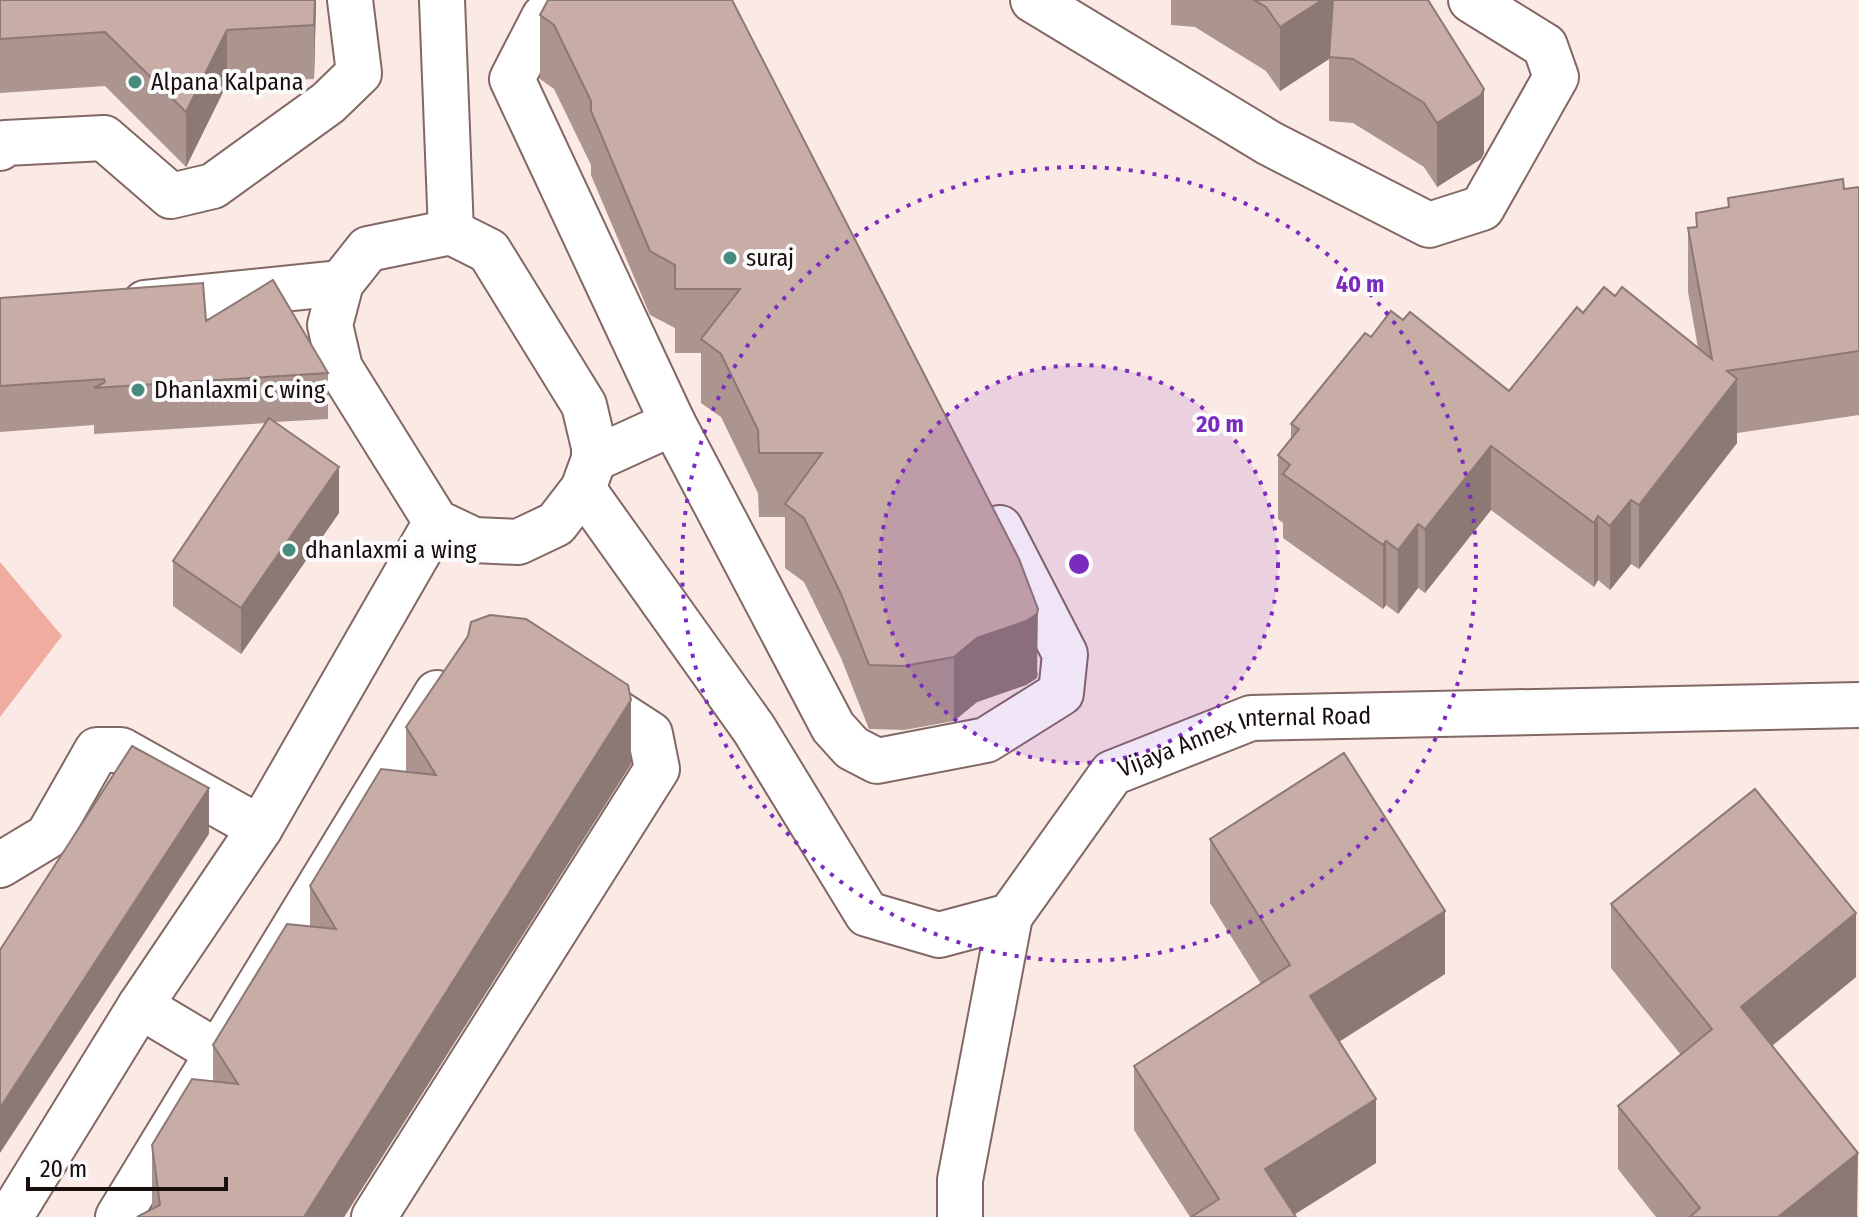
<svg xmlns="http://www.w3.org/2000/svg" width="1859" height="1217" font-family="'Fira Sans Condensed',sans-serif">
<rect width="100%" height="100%" fill="#fbe9e5"/>
<path fill="#f1aca0" d="M0,562L62,636L0,717Z"/>
<g fill="none" stroke-linecap="round" stroke-linejoin="round">
<defs>
<g id="minor">
<path d="M442,0L451,232"/>
<path d="M577,0L544,17L512,79L673,423L833,727L852,748L877,761L986,740L1061,693L1065,654L1000,528"/>
<path d="M1033,0L1269,143L1429,225L1482,208L1556,77L1545,46L1471,0"/>
<path d="M0,148L5,143L104,138L171,196L213,186L328,103L359,73L350,0"/>
<path d="M451,232L489,251L584,405L594,447V459L583,489L556,524L518,542L474,540L436,522L340,368L330,325L341,283L368,249Z"/>
<path d="M145,303L341,283"/>
<path d="M594,459L673,423"/>
<path d="M583,489L754,729L867,914L939,935L1010,916"/>
<path d="M0,865L48,836L97,750H121L260,828"/>
<path d="M140,1006L219,1053"/>
<path d="M10,1217L140,1006L260,828L436,522"/>
<path d="M118,1217L437,693"/>
<path d="M374,1217L657,769L650,734L582,690"/>
<path id="s1" d="M960,1217V1180L1010,916L1112,773L1251,718L1859,705"/>
</g>
</defs>
<use href="#minor" stroke="#826864" stroke-width="48"/>
<use href="#minor" stroke="#fff" stroke-width="44"/>
</g>
<g fill="#ac948f">
<path d="M0,0H316L314,79L227,84L186,167L105,86L0,93Z"/>
<path d="M548,0L1038,673L1037,678L1026,685L977,702L954,721L904,730L869,729L841,658L804,582L785,568V517H759L758,493L721,417L701,403V353H675V328L650,315L591,175V165L554,89L540,79V15Z"/>
<path d="M1171,0H1428L1484,153L1481,159L1437,187L1424,167L1353,123L1329,121V59L1280,91L1266,71L1195,27L1171,25Z"/>
<path d="M1859,187V415L1737,433V443L1639,569L1631,564L1610,590L1598,580L1594,587L1491,510L1425,593L1418,588L1398,614L1386,605L1383,609L1283,538V523L1278,519V455L1291,440V424L1371,337L1403,320L1509,391L1583,313L1615,296L1698,348L1688,292V228L1696,227V213L1728,207V198Z"/>
<path d="M0,298L206,321L328,373V419L275,422L339,513L241,654L173,606V561L266,423L94,434V425L0,432Z"/>
<path d="M406,727L631,764L344,1217L152,1209V1145L213,1082V1045L310,926V886L406,772Z"/>
<path d="M1210,839L1445,974L1339,1042L1376,1163L1294,1215L1190,1217L1134,1130V1066L1261,984L1210,903Z"/>
<path d="M1611,904L1856,977L1772,1046L1858,1217H1656L1618,1169V1106L1681,1055L1611,968Z"/>
</g>
<g fill="#8c7874">
<path d="M315,0H316L314,79V25Z"/>
<path d="M1322,0H1334L1329,59L1280,91V27Z"/>
<path d="M227,30V84L186,167V112Z"/>
<path d="M1484,89V153L1481,159L1437,187V123Z"/>
<path d="M1737,379V443L1639,569V505Z"/>
<path d="M1491,446V510L1425,593V529Z"/>
<path d="M339,467V513L241,654V608Z"/>
<path d="M1631,500V564L1610,590V526Z"/>
<path d="M1598,516V580L1594,587V523Z"/>
<path d="M1418,524V588L1398,614V550Z"/>
<path d="M1386,541V605L1383,609V545Z"/>
<path d="M1038,609L1037,678L1026,685L977,702L954,721V657L977,638Z"/>
<path d="M631,700V764L344,1217H304Z"/>
<path d="M209,788V834L0,1153V1108Z"/>
<path d="M1445,911V974L1310,1060V996Z"/>
<path d="M1856,913V977L1741,1071V1007Z"/>
<path d="M1376,1099V1163L1290,1217L1265,1169Z"/>
<path d="M1858,1153L1857,1217H1778Z"/>
</g>
<g fill="#c8aca6" stroke="#8c7874" stroke-width="2">
<path d="M0,0H315L314,25L227,30L186,112L105,32L0,39Z"/>
<path d="M548,0H732L1019,559L1038,609L1037,614L1026,621L977,638L954,657L904,666L869,665L841,594L804,518L785,504L822,453H759L758,430L721,354L701,339L740,289H675V265L650,251L591,111V101L554,25L540,15Z"/>
<path d="M1254,0H1322L1280,27L1266,7Z"/>
<path d="M1333,0H1428L1484,89L1481,95L1437,123L1424,103L1353,59L1329,57Z"/>
<path d="M1843,179L1844,189L1859,187V351L1727,371L1737,379L1639,505L1631,500L1610,526L1598,516L1594,523L1491,446L1425,529L1418,524L1398,550L1386,541L1383,545L1283,474L1290,465L1278,455L1299,429L1291,424L1365,333L1371,337L1391,311L1403,320L1410,312L1509,391L1577,307L1583,313L1604,287L1615,296L1622,287L1712,359L1688,228L1697,227L1696,213L1729,207L1728,198Z"/>
<path d="M273,280L328,373L94,388L105,382L104,379L0,386V298L203,283L206,321Z"/>
<path d="M269,418L339,467L241,608L173,561Z"/>
<path d="M490,615L526,619L628,685L631,700L304,1217H137L160,1205L152,1145L192,1079L238,1084L213,1045L287,924L336,929L310,886L381,769L436,775L406,727L468,636L471,622Z"/>
<path d="M132,746L209,788L0,1108V950Z"/>
<path d="M1344,753L1445,911L1310,996L1376,1099L1265,1169L1296,1217H1191L1219,1199L1134,1066L1290,965L1210,839Z"/>
<path d="M1755,789L1856,913L1741,1007L1858,1153L1778,1217H1690L1700,1208L1618,1106L1712,1029L1611,904Z"/>
</g>
<circle cx="1079" cy="564" r="199" fill="#7b2cbf" fill-opacity=".12"/>
<g fill="none" stroke="#7b2cbf" stroke-width="4" stroke-dasharray="4 8">
<circle cx="1079" cy="564" r="199"/>
<circle cx="1079" cy="564" r="397"/>
</g>
<g fill="#488c7f" stroke="#fbfbfb" stroke-width="3">
<circle cx="135" cy="82" r="8"/>
<circle cx="730" cy="258" r="8"/>
<circle cx="138" cy="390" r="8"/>
<circle cx="289" cy="550" r="8"/>
</g>
<g text-anchor="middle" stroke-width="8" stroke-linejoin="round" paint-order="stroke">
<g font-size="24" fill="#180e0c" stroke="#fbfbfb" text-anchor="start">
<text x="151" y="90">Alpana Kalpana</text>
<text x="746" y="266">suraj</text>
<text x="154" y="398">Dhanlaxmi c wing</text>
<text x="305" y="558">dhanlaxmi a wing</text>
</g>
<g font-size="24" fill="#180e0c" stroke="#fbfbfb">
<text dy="8" stroke="none"><textPath href="#s1" startOffset="620">Vijaya Annex Internal Road</textPath></text>
</g>
</g>
<circle cx="1079" cy="564" r="12" fill="#7b2cbf" stroke="#fbfbfb" stroke-width="4"/>
<g font-size="24" text-anchor="middle" font-weight="bold" fill="#7b2cbf" stroke="#fbfbfb" stroke-width="8" stroke-linejoin="round" paint-order="stroke">
<text x="1360" y="292">40 m</text>
<text x="1220" y="432">20 m</text>
</g>
<path d="M28 1177v12h198v-12" fill="none" stroke="#180e0c" stroke-width="4"/>
<text x="40" y="1177" font-size="24" fill="#180e0c" stroke="#fbfbfb" stroke-width="6" paint-order="stroke">20 m</text>
</svg>
